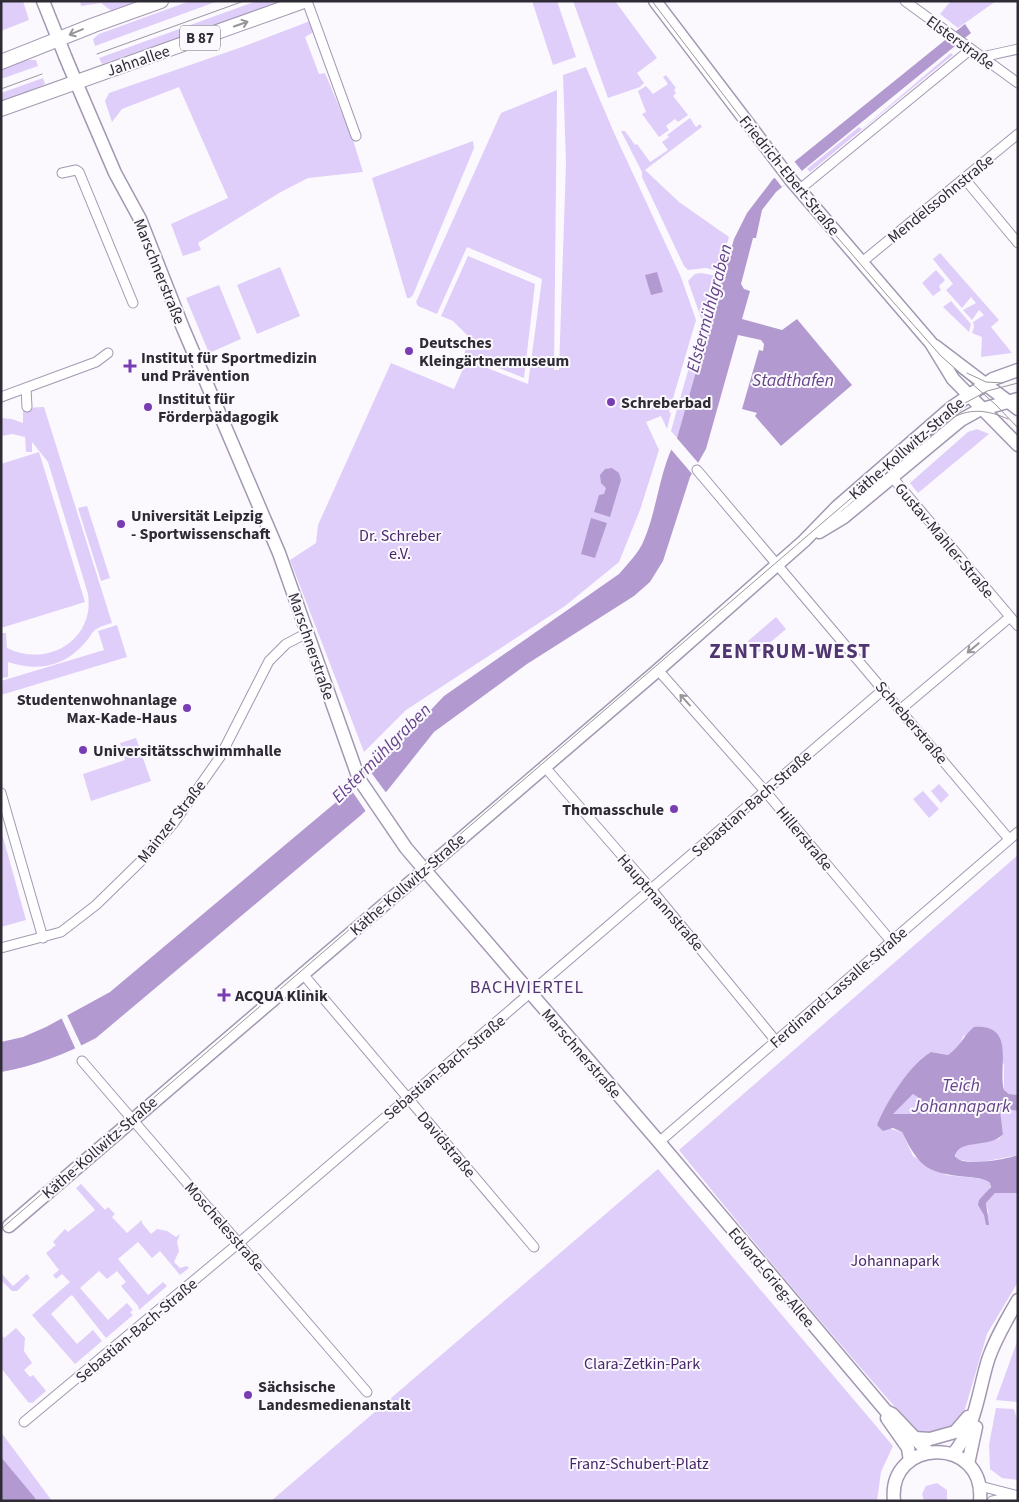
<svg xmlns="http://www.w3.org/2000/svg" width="1019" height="1502" font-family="'Source Sans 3',sans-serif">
<rect width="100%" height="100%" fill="#fbf9fe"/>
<g fill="#e0cefa">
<path d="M1,1H23L29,20L1,31Z"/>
<path d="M80,1H147L114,13L101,3L81,6Z"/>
<path d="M190,1H218L95,46L93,39L99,34Z"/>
<path d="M257,1H283L102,64L99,58Z"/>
<path d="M532,1H557L576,57L553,65Z"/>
<path d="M573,1H615L657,58L637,73L644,83L640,87L608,98Z"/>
<path d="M951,1H996L958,28L940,14Z"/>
<path d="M310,21L314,32L305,37L319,74L325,73L353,140L363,172L308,178L279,193L198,243L201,250L183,256L171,224L228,198L179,87L122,109L112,122L105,101L109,93L242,47Z"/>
<path d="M951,53L953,55L810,172L807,169L859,127L862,129Z"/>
<path d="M28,60H36L38,66L1,79V68Z"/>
<path d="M586,67L615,135L681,277L696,320L669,412L671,413L667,429L661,416L646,422L659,450L640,510L619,562L565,606L406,710L364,752L290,560L316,543L318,525L391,363L454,389L467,360L528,384L542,279L467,247L437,314L418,306L416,302L501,113L557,90L554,370H559L566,163L563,75Z"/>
<path d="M666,75L676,88L674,90L676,93L673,96L688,115L678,122L675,119L666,126L669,130L659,137L642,114L646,112L638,91L646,86L653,94L668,84L663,77Z"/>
<path d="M43,78L45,84L41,86L1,102V93Z"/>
<path d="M690,118L696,127L700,124L702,127L645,170L679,202L729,237L719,271L706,268L688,270L684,266L642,177V172L621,131H625L635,145L637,144L650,162L668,150L662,142L669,137L667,135Z"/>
<path d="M473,141L474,148L413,295L410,298H407L372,178Z"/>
<path d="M940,253L999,320L991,327L1012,353L981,357L982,337L972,333L974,327L973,322L984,315L979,310L972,320L963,310L976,303L971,297L962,308L946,290L953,284L933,259Z"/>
<path d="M468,256L535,284L524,378L464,354L470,338L453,321L441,316Z"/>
<path d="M280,267L300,316L257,334L237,285Z"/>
<path d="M936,270L945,280L939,286L941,290L933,296L922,283Z"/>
<path d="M701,273L717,276L716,281L722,282L677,438L671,431L702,321L688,281L695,274Z"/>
<path d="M219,285L241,339L209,353L186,298Z"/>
<path d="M951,301L971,324L969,332L943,307Z"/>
<path d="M44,407L112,623C87,630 96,633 80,648C60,668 34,671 8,662V677L2,678L1,633H6L7,648C47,668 95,640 88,594L48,462L32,442V452H26L25,437L12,434L1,436V418L12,419L23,423V408Z"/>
<path d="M977,429L989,434L918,493L910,483L968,432Z"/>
<path d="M39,452L85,602L1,628V464Z"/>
<path d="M87,506L110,578L101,581L78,508Z"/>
<path d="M776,617L786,629L758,653L748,641Z"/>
<path d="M117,625L127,657L1,695V681L104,650L98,631Z"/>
<path d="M136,738L151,781L91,801L83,774L125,760L120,743Z"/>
<path d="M939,784L949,795L941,803L931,791Z"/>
<path d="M923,791L939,809L929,818L913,799Z"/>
<path d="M1,830L26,920L1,927Z"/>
<path d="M1018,855V1095L1009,1094L1004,1090V1064L964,1035L958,1048L948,1055L931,1052C910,1064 886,1102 877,1125L902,1132L913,1156L946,1175L985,1179L991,1184L989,1191L979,1200L989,1215L986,1203L995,1193H1018V1282L987,1334L963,1416L950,1428L929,1434L918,1431L910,1424C831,1335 754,1243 679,1150Z"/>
<path d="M913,1094L919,1098L913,1114H892Z"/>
<path d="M1006,1109L1018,1111V1155L977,1163L956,1159V1151L961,1146L999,1139C1008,1129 997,1122 1000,1111Z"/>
<path d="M658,1169L893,1446L881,1472L877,1501H271Z"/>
<path d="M81,1184L105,1210L108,1207L115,1214L112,1217L127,1233L142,1220V1223L151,1234L157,1229L167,1231L176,1237L180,1234L177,1242L179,1251L174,1262L180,1268L187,1266L189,1268L180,1275L160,1251L152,1258L138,1242L118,1259L148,1295L163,1282L167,1286L139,1310L138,1306L121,1286L126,1282L117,1271L107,1279L99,1271L80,1288L108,1320L127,1303L133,1310L130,1312L133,1315L106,1338L72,1295L69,1297L51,1314L77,1344L93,1330L102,1341L75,1364L32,1315L70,1282L62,1274L56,1279L53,1275L59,1270L46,1253L56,1245L53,1242L65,1229L68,1232L95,1210L76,1188Z"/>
<path d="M1,1273L13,1286L27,1274L30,1278L17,1291H12L1,1280Z"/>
<path d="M16,1328L25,1338L24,1351L32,1363L24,1370L30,1377L33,1375L46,1391L32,1403L28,1402L1,1368V1334L4,1338Z"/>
<path d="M1018,1339V1402L996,1400Z"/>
<path d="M996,1408L1014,1409L1018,1423V1480L1002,1478L990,1469L989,1445Z"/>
<path d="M1,1432L52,1501H36L1,1457Z"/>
<path d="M937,1483L947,1490V1501H924L922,1494L926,1486Z"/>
</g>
<g fill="#b29ad1" fill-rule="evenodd">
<path d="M965,24L971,33L776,192L762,210L756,238H753L741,284L744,289L750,291L742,319L782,330L797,319L852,385L781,446L755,416L757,413L742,409L759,350L763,351L764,344L761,340L738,335L706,449L690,477L663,561L650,582L634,596L527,664L434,732L387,791L360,816L96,1038C66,1054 35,1066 1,1072V1042L23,1037L46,1027L110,992L372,772L444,696L619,574C628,563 639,553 644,540C658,507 659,470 677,438L734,239L747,213L773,179Z"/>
<path d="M657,272L663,292L651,295L645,275Z"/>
<path d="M612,468L619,473L621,480L610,517L594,512L599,495L604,494L606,488L601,483L600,475L605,469Z"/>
<path d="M591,518L607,523L595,558L581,554Z"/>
<path d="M974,1027C1016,1024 998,1066 1004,1090L1009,1094L1018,1095V1111L1006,1109L1000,1111L1003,1134C991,1149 959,1138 955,1156C961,1168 1007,1159 1018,1155V1193H995L986,1203L989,1225H986L984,1215L978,1205L979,1200L991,1187L990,1183C984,1178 977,1178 968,1177C928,1173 920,1169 902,1132L893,1128L883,1131L877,1125C886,1102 910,1064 931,1052L948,1055C960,1047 963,1036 974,1027ZM913,1094L919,1098L913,1114H893Z"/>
<path d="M1,1457L35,1498L36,1501H1Z"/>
</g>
<g fill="#fbf9fe">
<path d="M794,161L802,171L782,187L774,177Z"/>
<path d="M675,436L700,465L693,475L669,447Z"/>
<path d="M370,771L387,794L367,813L350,788Z"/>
<path d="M67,1015L82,1047L76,1050L61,1017Z"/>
</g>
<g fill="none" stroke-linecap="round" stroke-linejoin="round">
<defs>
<g id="street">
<path d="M307,1L356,136"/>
<path d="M905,1L1018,83"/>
<path d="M982,57L1018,49"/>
<path d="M62,173L76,170L79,172L133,303"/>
<path d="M964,178L1018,243"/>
<path d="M800,189L971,49"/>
<path d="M862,262L1018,134"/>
<path d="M26,388L27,407"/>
<path d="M1,397L96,362L108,353"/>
<path d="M697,470L1009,839"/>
<path d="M892,477L1018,626"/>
<path d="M658,670L765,791L891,941"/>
<path d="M901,709L1010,617"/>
<path d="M544,766L651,889L776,1041"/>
<path d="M1,793L43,938"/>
<path d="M1,948L61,932L96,905L140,862L173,824L220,757L269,661L286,644L307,633"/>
<path d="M302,973L534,1247"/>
<path d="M82,1061L367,1392"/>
<path d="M659,1142L1018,832"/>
<path d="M24,1422L240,1242L884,689"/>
<path d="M980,1486L1018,1496"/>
<path d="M992,1501L1012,1496"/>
</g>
<g id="secondary">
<path d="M43,1L65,56"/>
<path d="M655,1L791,180L931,343L953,379L1018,445"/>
<path d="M70,68L115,173L140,219L183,328L279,553L359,779L406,848L423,868L659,1142L886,1411L892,1414L928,1452"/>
<path d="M935,346L1018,409"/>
<path d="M819,532L844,517L961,420L979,410L1018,399"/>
<path d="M9,1226L658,670L804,541L837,507L951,408L993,379L1018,370"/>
<path d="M887,1418L908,1448L910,1461"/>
<path d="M915,1438L930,1439L955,1432L968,1417"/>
<path d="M953,1454C976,1427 978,1392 988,1360C995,1339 1007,1319 1018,1300"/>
<path d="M968,1464L976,1427"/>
<path d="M894,1501C887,1437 986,1435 980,1501"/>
</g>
<g id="primary">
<path d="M1,62L94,25L161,1"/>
<path d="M1,109L304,1"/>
</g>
</defs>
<use href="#street" stroke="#a398b2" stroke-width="11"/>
<use href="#secondary" stroke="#a398b2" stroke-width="15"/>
<use href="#primary" stroke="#a398b2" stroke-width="16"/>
<use href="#street" stroke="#fff" stroke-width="9"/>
<use href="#secondary" stroke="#fff" stroke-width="12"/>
<use href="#primary" stroke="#fff" stroke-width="14"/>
<g stroke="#99969d" stroke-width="1">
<path d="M652,1L789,181L887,295L941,356L996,405L1018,428"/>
<path d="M97,54L244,1"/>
<path d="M1,89L42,74"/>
<path d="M967,373L986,382L1003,383"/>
<path d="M949,420C969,407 988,410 1008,419"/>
<path d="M1,1229L956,408L987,391L1018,383"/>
</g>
<defs>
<path id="secondary-bridge" d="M65,56L70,68"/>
</defs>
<use href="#secondary-bridge" stroke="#a398b2" stroke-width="15" stroke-linecap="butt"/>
<use href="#secondary-bridge" stroke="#fff" stroke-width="12"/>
</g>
<defs><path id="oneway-shaft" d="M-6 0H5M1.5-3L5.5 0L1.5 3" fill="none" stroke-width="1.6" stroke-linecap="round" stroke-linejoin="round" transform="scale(1.25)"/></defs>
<g stroke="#97959a">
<use href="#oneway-shaft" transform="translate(241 24) rotate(-19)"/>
<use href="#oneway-shaft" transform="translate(76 32) rotate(157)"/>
<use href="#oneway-shaft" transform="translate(973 648) rotate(140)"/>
<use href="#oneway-shaft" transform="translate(685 700) rotate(-132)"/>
</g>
<g fill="#793db3" stroke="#fbf9fe" stroke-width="2">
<circle cx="409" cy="351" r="5"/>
<path d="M127.5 358.5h5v5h5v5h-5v5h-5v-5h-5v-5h5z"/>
<circle cx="611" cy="402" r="5"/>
<circle cx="148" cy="407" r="5"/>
<circle cx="121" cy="524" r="5"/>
<circle cx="187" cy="708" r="5"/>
<circle cx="83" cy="750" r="5"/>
<circle cx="674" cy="809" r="5"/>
<path d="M221.5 987.5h5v5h5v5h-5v5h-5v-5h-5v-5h5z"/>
<circle cx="248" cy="1395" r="5"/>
</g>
<g text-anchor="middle" stroke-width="4" stroke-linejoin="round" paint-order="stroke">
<rect fill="#fbf9fe" stroke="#6c6971" stroke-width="1" x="180" y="25.5" width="40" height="25" rx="4"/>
<g font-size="15" font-weight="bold" fill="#2f2b35">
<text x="200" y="43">B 87</text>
</g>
<g font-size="16" fill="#2f2b35" stroke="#fbf9fe">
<text transform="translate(961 42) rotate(36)" y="6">Elsterstraße</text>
<text transform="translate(138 60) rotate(-19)" y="6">Jahnallee</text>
<text transform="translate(790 175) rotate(51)" y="6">Friedrich-Ebert-Straße</text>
<text transform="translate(940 198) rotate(-39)" y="6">Mendelssohnstraße</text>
<text transform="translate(160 271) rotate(68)" y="6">Marschnerstraße</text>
<text transform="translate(906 448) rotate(-41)" y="6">Käthe-Kollwitz-Straße</text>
<text transform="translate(945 540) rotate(50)" y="6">Gustav-Mahler-Straße</text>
<text transform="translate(312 646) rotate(71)" y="6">Marschnerstraße</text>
<text transform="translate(912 722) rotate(50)" y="6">Schreberstraße</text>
<text transform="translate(751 803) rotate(-41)" y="6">Sebastian-Bach-Straße</text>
<text transform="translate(171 821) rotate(-52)" y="6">Mainzer Straße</text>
<text transform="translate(805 838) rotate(50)" y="6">Hillerstraße</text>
<text transform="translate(407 884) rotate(-41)" y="6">Käthe-Kollwitz-Straße</text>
<text transform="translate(661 902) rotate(49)" y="6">Hauptmannstraße</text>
<text transform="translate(838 987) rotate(-41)" y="6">Ferdinand-Lassalle-Straße</text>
<text transform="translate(582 1053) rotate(49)" y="6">Marschnerstraße</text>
<text transform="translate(444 1067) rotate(-40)" y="6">Sebastian-Bach-Straße</text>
<text transform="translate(447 1144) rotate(50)" y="6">Davidstraße</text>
<text transform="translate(99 1147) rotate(-41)" y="6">Käthe-Kollwitz-Straße</text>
<text transform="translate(225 1226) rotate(49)" y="6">Moschelesstraße</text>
<text transform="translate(772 1277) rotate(50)" y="6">Edvard-Grieg-Allee</text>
<text transform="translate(136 1330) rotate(-40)" y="6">Sebastian-Bach-Straße</text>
</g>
<g font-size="16" font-weight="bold" fill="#2f2b35" stroke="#fbf9fe" text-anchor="start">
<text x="419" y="348">Deutsches<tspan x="419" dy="18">Kleingärtnermuseum</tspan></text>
<text x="141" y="363">Institut für Sportmedizin<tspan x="141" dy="18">und Prävention</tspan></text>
<text x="158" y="404">Institut für<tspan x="158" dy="18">Förderpädagogik</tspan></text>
<text x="621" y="408">Schreberbad</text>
<text x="131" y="521">Universität Leipzig<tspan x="131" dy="18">- Sportwissenschaft</tspan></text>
<text x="177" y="705" text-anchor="end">Studentenwohnanlage<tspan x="177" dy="18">Max-Kade-Haus</tspan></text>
<text x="93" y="756">Universitätsschwimmhalle</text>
<text x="664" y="815" text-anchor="end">Thomasschule</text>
<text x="235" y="1001">ACQUA Klinik</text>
<text x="258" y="1392">Sächsische<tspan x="258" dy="18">Landesmedienanstalt</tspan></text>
</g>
<g font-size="16" fill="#472668" stroke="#fbf9fe">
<text x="400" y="541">Dr. Schreber<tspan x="400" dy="18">e.V.</tspan></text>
<text x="895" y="1266">Johannapark</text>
<text x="642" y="1369">Clara-Zetkin-Park</text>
<text x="639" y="1469">Franz-Schubert-Platz</text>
</g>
<g font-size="18" font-style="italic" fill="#654489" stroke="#fbf9fe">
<text transform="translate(709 308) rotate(-75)" y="6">Elstermühlgraben</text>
<text x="793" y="386">Stadthafen</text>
<text transform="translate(381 753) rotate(-45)" y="6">Elstermühlgraben</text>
<text x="961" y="1091">Teich<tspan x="961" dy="21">Johannapark</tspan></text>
</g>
<g font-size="18" letter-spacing="1" fill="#513570" stroke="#fbf9fe">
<text x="527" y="993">BACHVIERTEL</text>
</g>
<g font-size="21" font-weight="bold" letter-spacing="1" fill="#513570" stroke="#fbf9fe">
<text x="790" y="658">ZENTRUM-WEST</text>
</g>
</g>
<rect width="1019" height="1502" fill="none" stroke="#2f2b35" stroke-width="5"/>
</svg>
